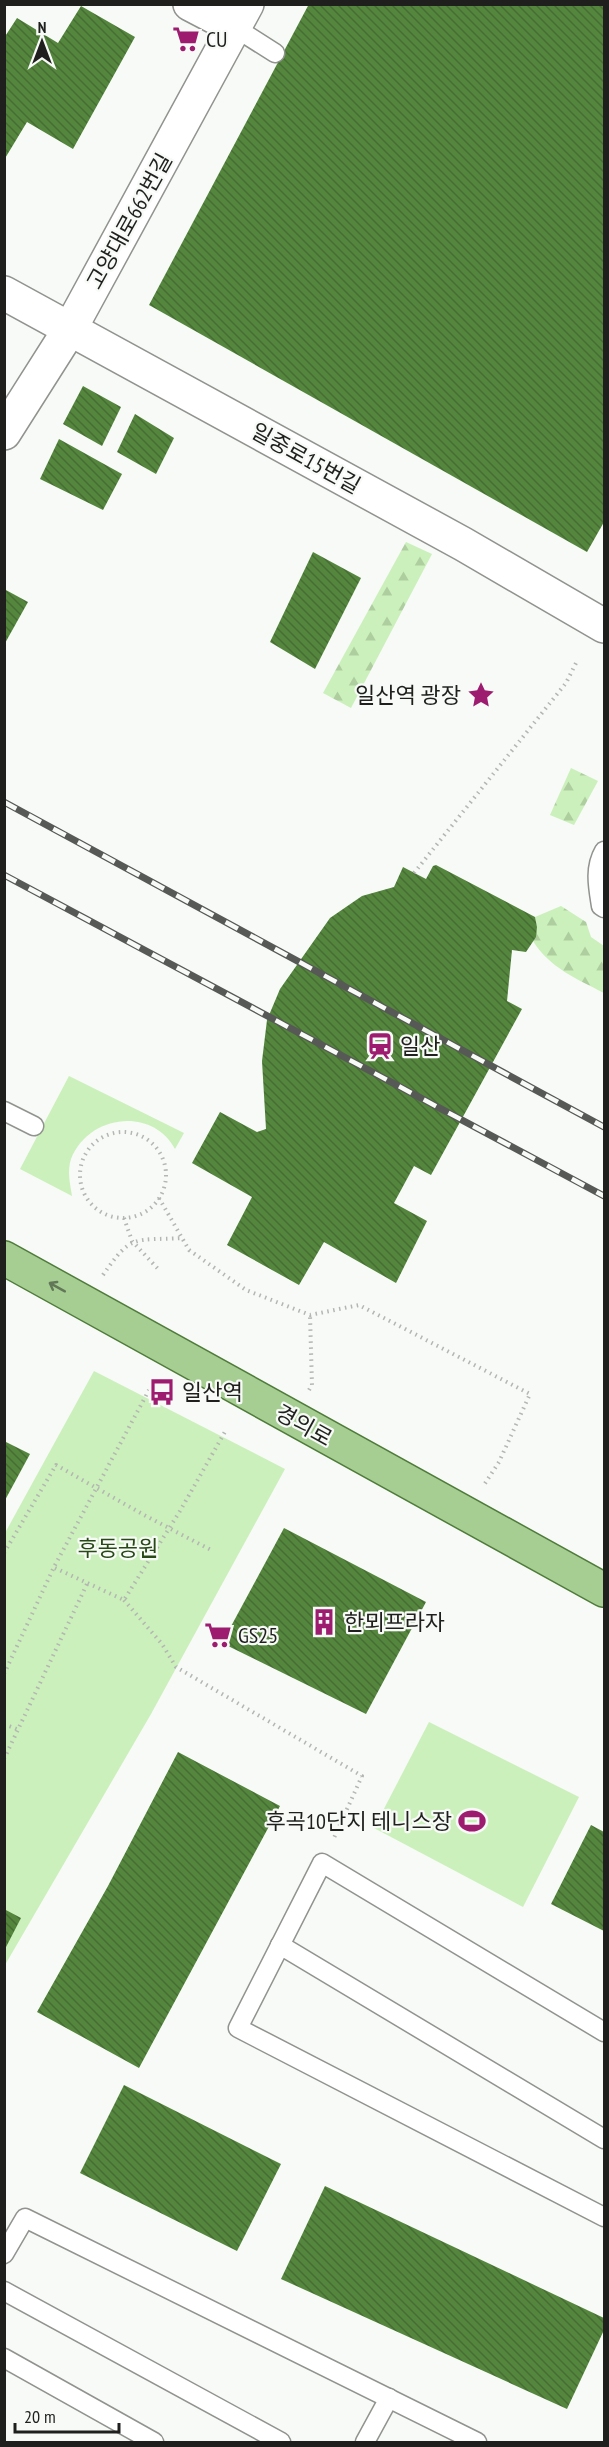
<svg xmlns="http://www.w3.org/2000/svg" width="609" height="2447" font-family="'PT Sans Narrow','Noto Sans KR',sans-serif">
<defs>
<pattern id="forest-firs" width="22" height="20" patternUnits="userSpaceOnUse" patternTransform="scale(1.5)"><rect width="22" height="20" fill="#cbf0bb"/><path d="M5 1l3.5 6h-7zM16 11l3.5 6h-7z" fill="#aecea0"/></pattern>
<pattern id="building-back-hatch" width="6" height="6" patternUnits="userSpaceOnUse" patternTransform="scale(1.5)"><rect width="6" height="6" fill="#55863d"/><path d="M-1 5l2 2M0 0l6 6M5-1l2 2" fill="none" stroke="#466d33"/></pattern>
</defs>
<rect width="100%" height="100%" fill="#f7faf6"/>
<g fill="url(#forest-firs)">
<path d="M406,542L432,554L351,708L323,693Z"/>
<path d="M571,768L598,781L574,825L550,815Z"/>
<path d="M561,906L586,922L591,937L604,946V993C577,979 550,968 533,941L537,927L535,917Z"/>
</g>
<g fill="#cbf0bb">
<path d="M69,1076L184,1133L175,1149C152,1106 88,1115 71,1159C67,1171 70,1184 72,1196L20,1169Z"/>
<path d="M94,1371L285,1469L151,1714L5,1965V1533Z"/>
<path d="M429,1722L579,1797L523,1907L374,1828Z"/>
</g>
<g fill="url(#building-back-hatch)">
<path d="M309,4H604V522L587,552L149,305Z"/>
<path d="M81,6L135,37L73,149L27,122L4,160V38L17,18L58,43Z"/>
<path d="M83,386L121,407L102,446L63,424Z"/>
<path d="M135,414L174,438L156,474L117,452Z"/>
<path d="M59,439L122,474L103,510L40,479Z"/>
<path d="M313,552L361,578L315,669L270,642Z"/>
<path d="M4,589L28,602L4,645Z"/>
<path d="M436,865L535,917L537,927L536,937L526,952L512,950L507,1001L522,1009L431,1175L414,1166L394,1203L427,1221L396,1283L324,1242L299,1285L227,1245L252,1197L192,1163L220,1112L257,1132L266,1129L262,1061L267,1020L280,989L330,918L362,896L394,887L403,867L426,879L433,866Z"/>
<path d="M4,1441L30,1454L4,1502Z"/>
<path d="M284,1528L426,1602L366,1714L222,1643Z"/>
<path d="M178,1752L280,1806L139,2068L37,2012L108,1886Z"/>
<path d="M591,1825L604,1832V1931L551,1904Z"/>
<path d="M4,1909L21,1918L4,1951Z"/>
<path d="M124,2085L281,2164L237,2251L80,2173Z"/>
<path d="M325,2186L604,2318V2330L567,2409L281,2279Z"/>
</g>
<g fill="none" stroke-linecap="round" stroke-linejoin="round">
<defs>
<g id="service">
<path d="M234,27L275,53"/>
<path d="M604,851C594,868 598,887 601,906L604,908"/>
<path d="M4,1111L34,1126"/>
<path d="M280,1945L604,2139"/>
<path d="M604,2032L322,1863L238,2028L604,2217"/>
<path d="M4,2254L25,2218L477,2442"/>
<path d="M4,2291L281,2442"/>
<path d="M4,2358L154,2442"/>
<path d="M365,2442L389,2398"/>
</g>
<g id="minor">
<path d="M190,4L234,27"/>
<path d="M4,293L463,544L604,626"/>
<path d="M4,433L70,329L247,4"/>
</g>
<path id="primary" d="M4,1258L604,1590"/>
</defs>
<use href="#service" stroke="#91938f" stroke-width="21"/>
<use href="#minor" stroke="#91938f" stroke-width="36"/>
<use href="#primary" stroke="#507c3b" stroke-width="36"/>
<g stroke="#b4b6b3" stroke-width="4" stroke-dasharray="1.5 4.5" stroke-linecap="butt">
<path d="M414,873L566,683L577,661"/>
<circle cx="123" cy="1175" r="43"/>
<path d="M159,1198L189,1250L246,1290L310,1315L359,1305L530,1394L499,1462L484,1485"/>
<path d="M124,1218L132,1241L160,1271"/>
<path d="M103,1275C132,1233 133,1241 182,1238"/>
<path d="M309,1390L312,1385L310,1315"/>
<path d="M4,1553L56,1465L144,1515L211,1550"/>
<path d="M55,1568L124,1600L180,1511L226,1430"/>
<path d="M124,1600L162,1644L176,1667L362,1776L333,1840"/>
<path d="M4,1674L54,1567L149,1390"/>
<path d="M4,1724L19,1730"/>
<path d="M4,1759L87,1584"/>
</g>
<use href="#service" stroke="#fff" stroke-width="18"/>
<use href="#minor" stroke="#fff" stroke-width="33"/>
<use href="#primary" stroke="#a6ce92" stroke-width="33"/>
<defs>
<g id="rail">
<path d="M4,802L604,1127"/>
<path d="M4,875L604,1196"/>
</g>
</defs>
<use href="#rail" stroke="#575956" stroke-width="7"/>
<use href="#rail" stroke="#f7faf6" stroke-width="4.5" stroke-dasharray="14" stroke-linecap="butt"/>
</g>
<defs><path id="oneway-shaft" d="M-6 0H5M1.5-3L5.5 0L1.5 3" fill="none" stroke-width="1.6" stroke-linecap="round" stroke-linejoin="round" transform="scale(1.5)"/></defs>
<use stroke="#627758" href="#oneway-shaft" transform="translate(57 1287) rotate(-151)"/>
<defs>
<symbol id="supermarket-bare" viewBox="-9 -9 18 18"><path d="M-6-5.5h2.5l.6 2H6L4.5 2H-2.5L-4.4-4H-6ZM-1.5 3.2a1.3 1.3 0 1 0 .1 0ZM3 3.2a1.3 1.3 0 1 0 .1 0Z" fill="#9d1c70" stroke="#f7faf6" stroke-width="2.5" paint-order="stroke"/></symbol>
<symbol id="sight-bare" viewBox="-9 -9 18 18"><path d="M0-6L1.8-2.2L6-1.7L2.9 1.2L3.7 5.4L0 3.3L-3.7 5.4L-2.9 1.2L-6-1.7L-1.8-2.2Z" fill="#9d1c70" stroke="#f7faf6" stroke-width="2.5" paint-order="stroke"/></symbol>
<symbol id="station-bare" viewBox="-9 -9 18 18"><path d="M-3-6H3Q5-6 5-4V2Q5 4 3 4L4.5 6H3L1.5 4h-3L-3 6H-4.5L-3 4Q-5 4-5 2V-4Q-5-6-3-6ZM-3.5-4v3h7v-3ZM-3.5 1v1.5H-2V1ZM2 1v1.5H3.5V1Z" fill="#9d1c70" stroke="#f7faf6" stroke-width="2.5" paint-order="stroke"/></symbol>
<symbol id="bus-bare" viewBox="-9 -9 18 18"><path d="M-5-6H5V4H4V6H2V4H-2V6H-4V4H-5ZM-3.5-4V0h7V-4ZM-3.5 1.2v1.5H-2V1.2ZM2 1.2v1.5H3.5V1.2Z" fill="#9d1c70" stroke="#f7faf6" stroke-width="2.5" paint-order="stroke"/></symbol>
<symbol id="building-bare" viewBox="-9 -9 18 18"><path d="M-4-6H4V6H1V3H-1V6H-4ZM-2.5-4.3h1.7v1.8h-1.7ZM.8-4.3h1.7v1.8H.8ZM-2.5-1h1.7V.8h-1.7ZM.8-1h1.7V.8H.8Z" fill="#9d1c70" stroke="#f7faf6" stroke-width="2.5" paint-order="stroke"/></symbol>
<symbol id="stadium-bare" viewBox="-9 -9 18 18"><path d="M0-5a6.5 5 0 1 0 0 10a6.5 5 0 1 0 0-10ZM-3.5-1.8h7v3.6h-7Z" fill="#9d1c70" stroke="#f7faf6" stroke-width="2.5" paint-order="stroke"/></symbol>
</defs>
<g fill-rule="evenodd">
<use href="#supermarket-bare" x="167" y="20" width="38" height="38"/>
<use href="#sight-bare" x="462" y="676" width="38" height="38"/>
<use href="#station-bare" x="361" y="1027" width="38" height="38"/>
<use href="#bus-bare" x="143" y="1373" width="38" height="38"/>
<use href="#building-bare" x="305" y="1603" width="38" height="38"/>
<use href="#supermarket-bare" x="199" y="1616" width="38" height="38"/>
<use href="#stadium-bare" x="453" y="1802" width="38" height="38"/>
</g>
<g text-anchor="middle" stroke-width="4.5" stroke-linejoin="round" paint-order="stroke">
<g font-size="22" fill="#1f201e" stroke="#f7faf6" text-anchor="start">
<text x="206" y="47">CU</text>
<text x="461" y="703" text-anchor="end">일산역 광장</text>
<text x="400" y="1054">일산</text>
<text x="182" y="1400">일산역</text>
<text x="344" y="1630">한뫼프라자</text>
<text x="238" y="1643">GS25</text>
<text x="452" y="1829" text-anchor="end">후곡10단지 테니스장</text>
</g>
<g font-size="22" fill="#1f201e" stroke="#f7faf6">
<text transform="translate(129 221) rotate(-61)" y="8">고양대로662번길</text>
<text transform="translate(306 458) rotate(29)" y="8">일중로15번길</text>
<text transform="translate(304 1425) rotate(29)" y="8">경의로</text>
</g>
<g font-size="22" fill="#274915" stroke="#f7faf6">
<text x="118" y="1556">후동공원</text>
</g>
</g>
<rect width="609" height="2447" fill="none" stroke="#1f201e" stroke-width="12"/>
<g transform="translate(42 42)" stroke="#f7faf6" stroke-width="4.5" paint-order="stroke">
<path d="M0-4.5L10 22L0 15L-10 22Z" fill="#1f201e"/>
<text y="-9" font-size="16" font-weight="bold" text-anchor="middle" fill="#1f201e">N</text>
</g>
<path d="M15 2423v9h104v-9" fill="none" stroke="#1f201e" stroke-width="3"/>
<text x="24" y="2423" font-size="18" fill="#1f201e" stroke="#f7faf6" stroke-width="4.5" paint-order="stroke">20 m</text>
</svg>
